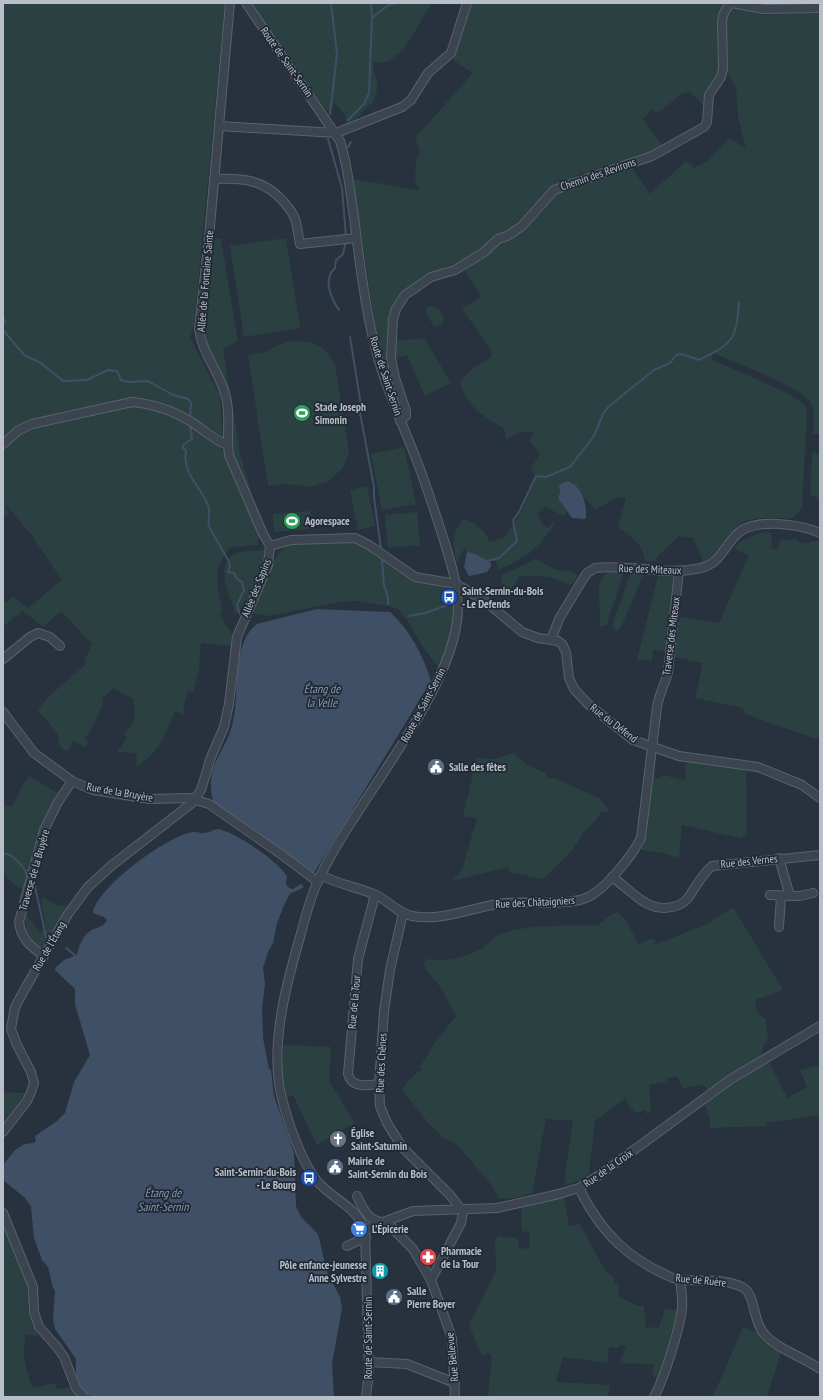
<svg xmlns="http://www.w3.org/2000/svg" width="823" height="1400" font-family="'PT Sans Narrow',sans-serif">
<rect width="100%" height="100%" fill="#28323e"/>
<g fill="#2b4040">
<path d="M3,3H225L194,325L190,338L220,395L223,437L190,416L165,403L139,397L35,418L16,427L3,438Z"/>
<path d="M252,3H432L404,49L389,61L373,63C373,70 375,73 377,80C378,88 376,96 373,103C360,109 363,118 346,124L345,115L334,102L331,112L324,108Z"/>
<path d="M471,3H725C712,26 724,44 719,67C717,81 708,92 703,105L690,92L681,94L658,113L652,110L643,119L663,146L649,154L580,174L550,190L522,221L509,231L500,234L476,254L437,271L399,297L389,351L392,386L376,331L353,179L419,190L415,179L417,155L421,154L415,138L473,73L453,60L458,47L468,8Z"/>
<path d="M732,6L762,15L820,13V434H813C813,424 815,412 811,403C806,389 731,361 714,353L711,359L787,393L804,404L807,413L802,508L793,518C775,519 749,514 735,528C723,540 719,553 704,563L693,538L679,536L657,557L656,561H645C645,545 629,536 618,527L626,498L618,497L595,510L574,485L564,481L559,488L560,491L558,498L567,510L564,516L545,507L537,514L543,525L548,528L553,522L554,525C538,549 524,559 498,570L496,562L491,560L487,561L474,553L467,552L465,547L457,562C452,548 452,531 463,519C474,522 486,530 489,542L504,538L521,513L536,477L531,469L540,454L529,441L534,432H520L506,440L504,429C483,415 467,408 460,382L472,369L491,357V349L462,309L481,296L464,269L488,255L498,244L527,227L556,192L631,166L650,194L686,161L694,168L707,161L729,138L746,149L738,117L736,88L728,73L725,19Z"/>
<path d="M286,238L300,328L244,337L230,246Z"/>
<path d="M214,239H221L238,341L223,349L240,453L254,502C246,485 233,465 231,445C229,431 235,413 231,399C223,373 205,352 203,325Z"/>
<path d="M431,306C439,308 441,312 444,319L441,325L434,327L427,314V308Z"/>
<path d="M424,338L451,383L425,396L407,355L394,359V341Z"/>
<path d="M291,341L311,342L319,346L326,351L335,364L349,452L343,468L329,481L309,487L286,484L268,486L248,355L266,352L274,347Z"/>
<path d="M135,406L149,408L175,417L219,446L225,454L259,530L257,545L229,548C212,571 217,583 222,609L220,614L227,628L231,631L233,643L231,646L201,643L199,669L193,693L188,691L184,705L183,715L175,711C163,738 161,751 136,767L137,756L134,753L117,752L127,738L124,734C135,722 137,715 133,699L113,688L102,699L103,704C97,715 94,728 85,738L88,743L85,747L73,741L68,751L64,750L60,746L57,733L38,710L48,697L86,664L84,661L92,644L61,611L43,627L23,611L3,626V604L13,597L28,608L62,580L30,533L5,504L9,515L3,516V449L25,432L44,424Z"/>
<path d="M404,447L416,504L382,510L371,454Z"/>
<path d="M812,452L820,454V505L818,499L810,494Z"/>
<path d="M367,486L375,526L358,530L350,490Z"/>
<path d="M310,511L311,529L274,532L273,514Z"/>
<path d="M417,512L420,545L388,548L385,515Z"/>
<path d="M761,532L771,533L772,549H778L781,540L797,539L801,544L820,540V736L816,739L745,714L743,708L695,698L703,663L673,657L678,617L719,623L749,555L735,549C741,536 750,540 761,532Z"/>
<path d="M346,542L364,546L417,582L448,588L450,595L447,596L448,599H452C456,622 448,645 440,666H437L423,647L406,618L399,610L389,606L356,601L340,602L268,616L255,614L253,607C261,589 272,553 290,544Z"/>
<path d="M265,550V565L244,606L236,614C230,597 211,560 240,552C248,550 257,551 265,550Z"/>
<path d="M536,559L557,570L569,571L577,575L575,581L570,585C566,584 563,582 558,580C550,576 528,575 519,577L510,591L504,590L501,576Z"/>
<path d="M623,570L622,578L606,626H600L599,582L610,571Z"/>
<path d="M632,570L645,571L622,625L618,631L614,630L613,622Z"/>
<path d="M659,572L673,575L666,651L653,650L652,661L637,660Z"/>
<path d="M514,753L525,763L546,774L547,778L556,779L599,798L610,812H601L595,821L583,833L571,852L543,879L508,872L509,867L452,881L462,870L477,818L463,816L477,758L494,759Z"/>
<path d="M686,762H695L746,769L747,834L740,838L682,825L679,858L663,853L641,850L647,835L652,777L659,779L662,775L685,780Z"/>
<path d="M30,776L57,793L36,838L23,889L15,885L3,873V804L12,807L23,784Z"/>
<path d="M45,898L58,906H66L46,946L39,947L27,933L24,913L40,932L46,930L41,899Z"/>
<path d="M733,907L783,990L755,1000C756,1010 757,1015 766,1019L768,1040L763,1046L762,1054L708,1090L703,1085L683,1088L677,1076L668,1078L665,1082L649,1085L651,1112L647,1114L645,1110L636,1113L629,1107L626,1098L595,1121L589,1173L584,1179L565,1185V1173L573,1121L546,1119L532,1193L515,1198L499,1199L493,1187L460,1148L452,1141L445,1139L429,1124L402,1089L413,1076L422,1069L420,1067L435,1043L456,1016L441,988L423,965L427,959C444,962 465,958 481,949C489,944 493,937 503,933C531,924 568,926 598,925C602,922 612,913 617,912C630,922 630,931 639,944L651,939L656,940L654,945L707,924Z"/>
<path d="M283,1045L331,1047L329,1081L355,1123L339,1132L338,1131L333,1134L334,1135L317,1145L293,1095L287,1097L282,1070Z"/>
<path d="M768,1060L787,1098L807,1087L800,1070L820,1065V1115L766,1123L767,1126L710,1128V1121L704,1102Z"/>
<path d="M3,1092L24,1093L19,1104L3,1125Z"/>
<path d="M564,1198L569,1226L580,1224L604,1269L613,1277L615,1283L619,1285L618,1296L637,1306H644L646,1327L659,1328L665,1309L680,1311L659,1378L652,1376L654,1364L620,1363L626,1346L620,1345L618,1348L609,1347L607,1363L563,1357L556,1382L610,1385L608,1397H488L492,1357L489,1353L482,1356L469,1325L496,1271L495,1240L499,1236L517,1238L519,1248L530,1249L529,1231L522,1232L521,1208L540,1202Z"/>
<path d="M3,1227L28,1279L29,1289L28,1311L32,1324L38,1336L26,1335C21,1355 26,1370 33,1388L54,1383L57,1389L72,1387L77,1397H3Z"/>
<path d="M743,1327L757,1333L782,1350L767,1397H711L714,1394Z"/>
</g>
<g fill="#3f5066">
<path d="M566,481C582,484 587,504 586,518L584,519L572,518L558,498L560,492L559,485Z"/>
<path d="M467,552L474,553L491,563V566L487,572L469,576L464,567Z"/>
<path d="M317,609L390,612C410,630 423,655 431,681L314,873L213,802C205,763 222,759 232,726C241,697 230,644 257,624Z"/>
<path d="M219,829C238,834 276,860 287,876L286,884L289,888L293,889L301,884L304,887L290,894L285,903L277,923L273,943L268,952L263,968L265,983L262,1008L263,1038L269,1069L271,1070L274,1096L294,1153L296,1206L301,1217L318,1234L327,1272L340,1297L342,1308L332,1364L334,1397H92L83,1390L79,1384L76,1375V1359L55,1329L53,1319L55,1290L53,1288L48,1267L42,1260L34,1238L31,1206L25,1198L3,1180V1165L15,1150L25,1144L34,1143L36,1141L35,1136L57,1121L65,1113L74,1082L90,1055L75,1004V989L55,970L56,967L64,960L77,955C79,945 84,933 94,929C100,927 104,926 107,920L104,917L93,913C96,888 168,835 193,832C196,831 201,834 204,833C209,833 214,829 219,829Z"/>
</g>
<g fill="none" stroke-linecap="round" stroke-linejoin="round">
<g stroke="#3f5066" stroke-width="2">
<path d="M371,3L372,18"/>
<path d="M330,114L337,54L331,3"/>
<path d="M348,120L364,104L369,93L372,18L387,6L396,3"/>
<path d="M328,139L342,188L346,237"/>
<path d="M348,147L351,142"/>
<path d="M339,310C330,297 323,279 335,268L336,260L343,254L346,241"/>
<path d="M3,317L5,321L3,324"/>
<path d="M3,330L24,355L41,363L63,381L87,380L108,370L117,371L121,380L129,382L148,381L173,395L188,399L191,403L190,418"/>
<path d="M350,337L361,405L360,413L374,487V497L381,549"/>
<path d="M190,424L192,439L183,445V448L186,451C182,474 200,485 208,505C211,512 207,519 209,526C212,534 231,562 230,566C230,568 228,570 228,572L234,573L237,579L242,582L244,590L237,605L240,614"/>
<path d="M382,561L384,585L388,598V604"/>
<path d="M487,563V561L499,558L517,541L513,520L519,512L536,476L546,477L570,467L594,436L603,414L608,407L654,370L670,363L676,355L682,354L699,360C733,343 736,341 739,302"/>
<path d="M409,616L425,613L451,604"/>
<path d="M3,853C12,854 25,866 27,876"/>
<path d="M34,882L46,937"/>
<path d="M66,948L76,956"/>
</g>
<defs>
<g id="minor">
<path d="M230,3L209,237L199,329C202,354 220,372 226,397C231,416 226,435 229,455L263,534L270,546"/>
<path d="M246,3L340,141C348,166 350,191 354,217C359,256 363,295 372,334C381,376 397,411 413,451C424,478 433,506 442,534C451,563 461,591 457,621C451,669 412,729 386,769C363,805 336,842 318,881C310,898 305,918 300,937C286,985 270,1045 281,1094C287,1120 301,1161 317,1181C333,1200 358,1207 365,1231L369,1372L366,1397"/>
<path d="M732,3L763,9L820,8"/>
<path d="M219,126L336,133L402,107L411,100L428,73L451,53L467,3"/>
<path d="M214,179C242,178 263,179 283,201C287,206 293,212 295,219C298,227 298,236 300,244L356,238"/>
<path d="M400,421L406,416V411L395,378L391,358L393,319L396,309L405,295L431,277L455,270L484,252L498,239L507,236L522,226L554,190L652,156L704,127L707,122L709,95L721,77L723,69L722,20L724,13L730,3"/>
<path d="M3,444L19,430L32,424L132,402C155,404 177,412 196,425C206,432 216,441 228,445"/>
<path d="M551,640L559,619L583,579L587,573L595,568C629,564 663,575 696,569C720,565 721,551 736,535C753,517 800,524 820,533"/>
<path d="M3,659L30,637L38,633L50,637L60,646"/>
<path d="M3,712L34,753L72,781L93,790L150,799L189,798L209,804L285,857L318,882"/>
<path d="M779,858L790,896"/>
<path d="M321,875C339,885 358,887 376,895C389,901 397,913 412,916C442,922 475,906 505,903C528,901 566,906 586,898C605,890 632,856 641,838L657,707C659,694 665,684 668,672L679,571"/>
<path d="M612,877C631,890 647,913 672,907C678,906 684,903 688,898C696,887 701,875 712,866L820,855"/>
<path d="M375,895L358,959L348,1074C352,1089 368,1085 379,1084"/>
<path d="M770,895L800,896L813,893"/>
<path d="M403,913L390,970L384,1011L379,1084L380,1106L387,1123L402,1147L450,1195L463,1212L461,1223L431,1280L452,1338L455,1397"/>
<path d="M779,927L781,896"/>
<path d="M44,956C31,947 21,939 19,922L44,830L58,802L72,781"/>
<path d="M3,1132L27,1101L31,1092L34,1083L31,1072L17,1045L11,1029L15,1007L26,987L68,914L88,887L111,866L192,803L201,790L211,757L224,727L229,704L237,637L268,565L270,546L291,540L355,538L369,545L415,577L456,584L485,601L522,632L538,638L558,641L562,644L566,652L569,678L574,689L588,704L633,740L679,756L758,767L802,785L820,798"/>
<path d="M579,1188C601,1233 628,1259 673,1278C696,1284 720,1276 742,1287C755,1293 753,1319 762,1331C775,1349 802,1356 820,1369"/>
<path d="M357,1196C362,1207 369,1222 383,1222"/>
<path d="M3,1213L33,1287L34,1312L39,1327L57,1347L64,1357L76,1388L84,1397"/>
<path d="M388,1221L393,1229L413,1249L431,1280"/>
<path d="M365,1231L375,1225L413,1211L497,1208L559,1194L579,1188L601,1174L731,1079L820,1026"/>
<path d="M347,1246L366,1237"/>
<path d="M369,1362L407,1364L455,1383"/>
<path d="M654,1397C664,1379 680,1328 682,1308C683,1298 681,1289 680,1280"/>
</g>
</defs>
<use href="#minor" stroke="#59626c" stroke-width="10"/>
<use href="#minor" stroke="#3b444f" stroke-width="8"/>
</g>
<defs>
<symbol id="stadium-disc" viewBox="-11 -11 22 22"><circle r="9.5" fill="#2e9e5b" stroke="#202934"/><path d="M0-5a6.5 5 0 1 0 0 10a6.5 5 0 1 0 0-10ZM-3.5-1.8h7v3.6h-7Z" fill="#fff"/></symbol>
<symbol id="bus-disc" viewBox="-11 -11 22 22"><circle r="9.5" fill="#1a4fb4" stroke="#202934"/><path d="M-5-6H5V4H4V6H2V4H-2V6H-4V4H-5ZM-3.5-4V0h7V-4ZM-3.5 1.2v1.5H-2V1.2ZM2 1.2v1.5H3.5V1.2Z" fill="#fff"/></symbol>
<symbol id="civic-disc" viewBox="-11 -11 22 22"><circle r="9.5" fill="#5c6f8a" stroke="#202934"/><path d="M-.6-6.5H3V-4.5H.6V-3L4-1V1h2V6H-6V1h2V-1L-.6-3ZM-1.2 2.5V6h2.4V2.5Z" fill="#fff"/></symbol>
<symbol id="church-disc" viewBox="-11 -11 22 22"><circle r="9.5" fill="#6b7280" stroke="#202934"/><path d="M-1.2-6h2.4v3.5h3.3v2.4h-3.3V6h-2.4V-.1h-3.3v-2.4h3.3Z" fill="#fff"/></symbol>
<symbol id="supermarket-disc" viewBox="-11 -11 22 22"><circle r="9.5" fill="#3f7fe0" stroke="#202934"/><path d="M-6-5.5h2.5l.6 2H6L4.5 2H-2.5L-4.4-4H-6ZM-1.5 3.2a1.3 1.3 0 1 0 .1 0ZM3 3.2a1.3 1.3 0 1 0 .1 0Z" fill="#fff"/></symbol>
<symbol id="pharmacy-disc" viewBox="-11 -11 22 22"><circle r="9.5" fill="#e0444e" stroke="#202934"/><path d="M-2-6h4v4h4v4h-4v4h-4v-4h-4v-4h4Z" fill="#fff"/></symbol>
<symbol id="building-disc" viewBox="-11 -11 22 22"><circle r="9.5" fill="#0f9aa8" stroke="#202934"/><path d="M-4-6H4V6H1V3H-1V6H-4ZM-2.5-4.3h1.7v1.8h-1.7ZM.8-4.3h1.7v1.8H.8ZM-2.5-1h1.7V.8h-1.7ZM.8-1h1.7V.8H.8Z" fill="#fff"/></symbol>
</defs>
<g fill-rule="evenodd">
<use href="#stadium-disc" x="292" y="403" width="20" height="20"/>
<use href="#stadium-disc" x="282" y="511" width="20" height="20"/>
<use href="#bus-disc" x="439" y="587" width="20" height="20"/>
<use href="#civic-disc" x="426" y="757" width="20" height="20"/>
<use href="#church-disc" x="328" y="1129" width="20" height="20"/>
<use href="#civic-disc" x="325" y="1157" width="20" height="20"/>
<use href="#bus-disc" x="299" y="1168" width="20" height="20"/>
<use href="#supermarket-disc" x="349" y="1219" width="20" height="20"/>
<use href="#pharmacy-disc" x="418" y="1247" width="20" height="20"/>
<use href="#building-disc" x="370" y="1261" width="20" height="20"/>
<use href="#civic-disc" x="384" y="1287" width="20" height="20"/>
</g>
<g text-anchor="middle" stroke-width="3.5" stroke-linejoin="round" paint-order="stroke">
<g font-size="11" fill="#b8bfc9" stroke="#202934">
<text transform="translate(287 62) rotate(55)" y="4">Route de Saint-Sernin</text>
<text transform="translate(598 174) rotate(-19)" y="4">Chemin des Revirons</text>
<text transform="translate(205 281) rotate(-85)" y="4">Allée de la Fontaine Sainte</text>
<text transform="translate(386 376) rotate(72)" y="4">Route de Saint-Sernin</text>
<text transform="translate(650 569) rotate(2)" y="4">Rue des Miteaux</text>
<text transform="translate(256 588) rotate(-68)" y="4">Allée des Sapins</text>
<text transform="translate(671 636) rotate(-83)" y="4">Traverse des Miteaux</text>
<text transform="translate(423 705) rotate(-62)" y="4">Route de Saint-Sernin</text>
<text transform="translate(614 723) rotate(37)" y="4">Rue du Défend</text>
<text transform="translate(120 792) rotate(10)" y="4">Rue de la Bruyère</text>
<text transform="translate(749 861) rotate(-6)" y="4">Rue des Vernes</text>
<text transform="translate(34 870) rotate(-74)" y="4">Traverse de la Bruyère</text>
<text transform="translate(535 902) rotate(-3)" y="4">Rue des Châtaigniers</text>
<text transform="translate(49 946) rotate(-60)" y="4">Rue de l'Étang</text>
<text transform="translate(354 1002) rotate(-85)" y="4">Rue de la Tour</text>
<text transform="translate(381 1063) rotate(-87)" y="4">Rue des Chênes</text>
<text transform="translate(608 1168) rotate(-35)" y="4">Rue de la Croix</text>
<text transform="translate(701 1280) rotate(6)" y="4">Rue de Ruère</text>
<text transform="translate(368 1338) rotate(-90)" y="4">Route de Saint-Sernin</text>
<text transform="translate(452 1357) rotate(-96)" y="4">Rue Bellevue</text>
</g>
<g font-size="11" font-weight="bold" fill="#b8bfc9" stroke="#202934" text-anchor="start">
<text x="315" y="411">Stade Joseph<tspan x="315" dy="13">Simonin</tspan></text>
<text x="305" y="525">Agorespace</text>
<text x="462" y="595">Saint-Sernin-du-Bois<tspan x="462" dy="13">- Le Defends</tspan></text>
<text x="449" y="771">Salle des fêtes</text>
<text x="351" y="1137">Église<tspan x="351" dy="13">Saint-Saturnin</tspan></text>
<text x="348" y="1165">Mairie de<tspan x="348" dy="13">Saint-Sernin du Bois</tspan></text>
<text x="296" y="1176" text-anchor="end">Saint-Sernin-du-Bois<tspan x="296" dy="13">- Le Bourg</tspan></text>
<text x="372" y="1233">L’Épicerie</text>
<text x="441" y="1255">Pharmacie<tspan x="441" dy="13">de la Tour</tspan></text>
<text x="367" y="1269" text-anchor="end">Pôle enfance-jeunesse<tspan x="367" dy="13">Anne Sylvestre</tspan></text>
<text x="407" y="1295">Salle<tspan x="407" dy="13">Pierre Boyer</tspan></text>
</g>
<g font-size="12" font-style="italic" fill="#8296ae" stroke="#202934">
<text x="322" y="693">Étang de<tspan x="322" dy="14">la Velle</tspan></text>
<text x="163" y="1197">Étang de<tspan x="163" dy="14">Saint-Sernin</tspan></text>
</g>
</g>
<rect width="823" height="1400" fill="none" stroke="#b8bfc9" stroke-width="8"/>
</svg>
